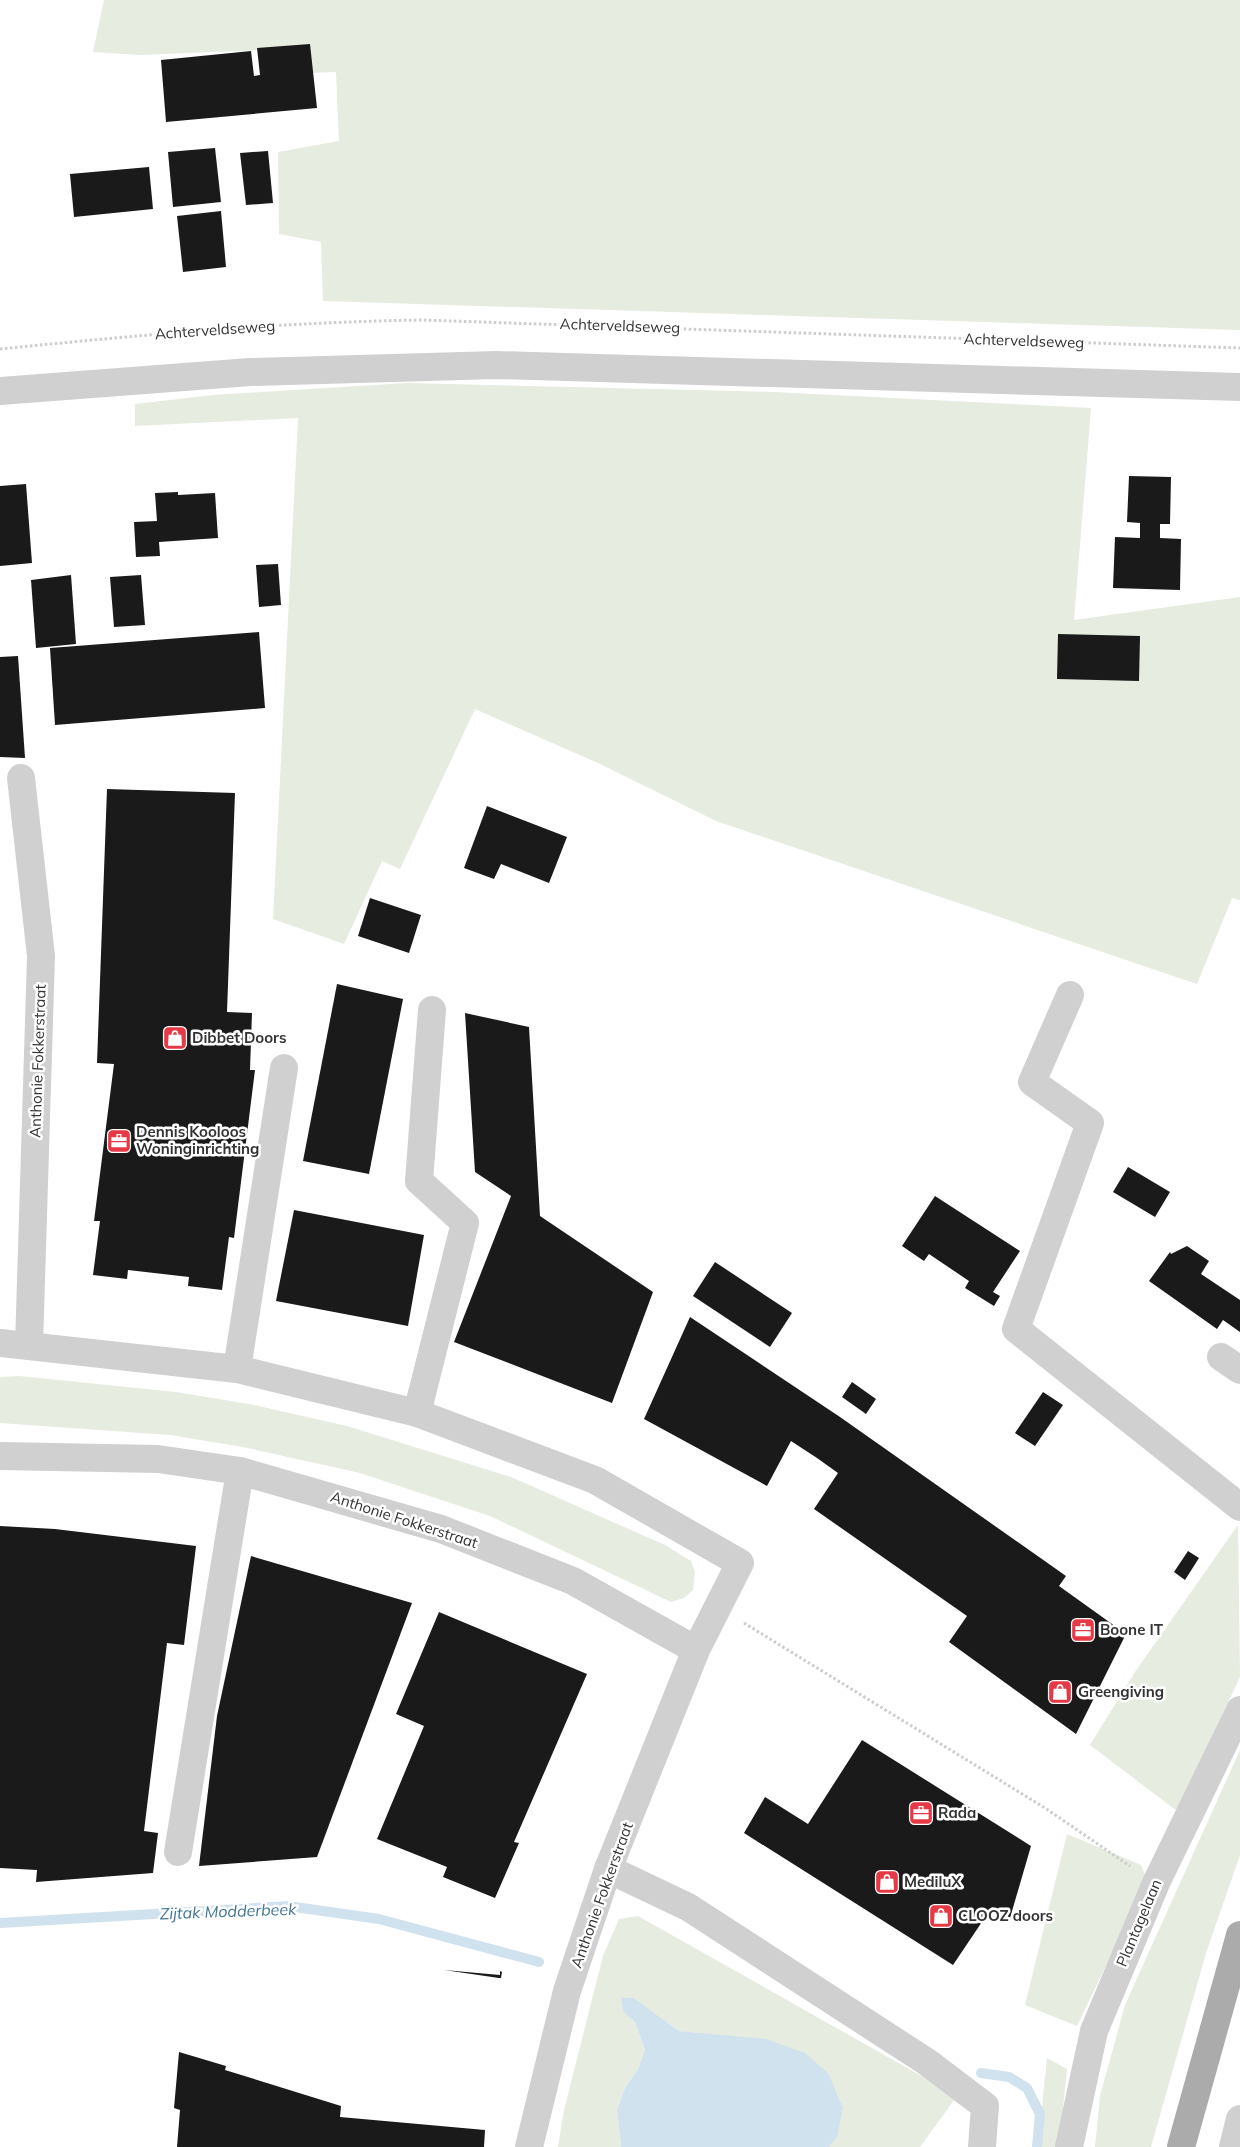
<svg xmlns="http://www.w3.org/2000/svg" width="1240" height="2147" font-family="Mulish,sans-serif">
<rect width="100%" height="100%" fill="#fff"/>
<g fill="#e6ecdf">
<path d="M104,0H1240V330L323,301L321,242L279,234L278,152L339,141L336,72L308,73V48L140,55L93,52Z"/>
<path d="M406,383L774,392L1091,408L1074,620L1240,597V900L1232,898L1197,984L716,821L600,764L475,709L400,869L382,861L344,944L273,919L298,418L135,426V404L213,395Z"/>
<path d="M19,1376L176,1392L249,1404L347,1426L511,1477L665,1545L691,1561L695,1572L693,1590L684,1598L671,1602L490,1516L360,1473L243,1447L170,1435L0,1423V1377Z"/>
<path d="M1238,1525L1240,1677L1177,1811L1090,1745L1135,1672Z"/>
<path d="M1240,1750V1855L1206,1953L1151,2147H1095L1100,2096L1125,2005Z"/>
<path d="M1067,1834L1141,1865L1147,1880L1077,2026L1025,2005Z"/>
<path d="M638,1916L957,2096L920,2147H829L837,2137L719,2035L679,2031L634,1998H621L623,2010L635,2022L645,2050L638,2069L625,2088L617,2110L621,2147H558L564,2110L603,1956L619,1919Z"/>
<path d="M1047,2058L1067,2069L1059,2147H1038Z"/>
</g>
<path fill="#cfe2ee" d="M621,1998H634L679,2031L766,2039L805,2053L828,2073L843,2108L837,2137L829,2147H621L617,2110L625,2088L638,2069L645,2050L635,2022L623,2011Z"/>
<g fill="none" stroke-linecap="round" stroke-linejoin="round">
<g stroke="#cfe2ee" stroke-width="10">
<path d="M0,1923L288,1906L379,1919L539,1962"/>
<path d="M981,2073L1009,2077L1027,2088L1040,2114L1037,2147"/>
</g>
</g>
<g fill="#1a1a1a">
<path d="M310,44L317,108L166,122L161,60L251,51L254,76L260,75L257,48Z"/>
<path d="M215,148L221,202L173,207L168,152Z"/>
<path d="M268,151L273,203L246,205L240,153Z"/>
<path d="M149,167L153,209L74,217L70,174Z"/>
<path d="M221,211L226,267L183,272L177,216Z"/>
<path d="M1129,476L1171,477L1170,524H1160V538L1181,539L1180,590L1113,588L1115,537L1140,538V523L1127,522Z"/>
<path d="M26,484L32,563L0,566V486Z"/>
<path d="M178,492V495L215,493L218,538L159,542L160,556L136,557L134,522L157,521L155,493Z"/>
<path d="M278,564L281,605L259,607L256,565Z"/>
<path d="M71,575L76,644L36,648L31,580Z"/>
<path d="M141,575L145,625L114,627L110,577Z"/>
<path d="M259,632L265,708L55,725L50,648Z"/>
<path d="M1058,634L1140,636L1139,681L1057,679Z"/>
<path d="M18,656L25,758L0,757V657Z"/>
<path d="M107,789L235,793L227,1012L252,1013L250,1070H255L234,1238L229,1237L222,1290L188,1286L189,1277L128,1270L127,1279L93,1275L100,1221H94L114,1064L97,1063Z"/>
<path d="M487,806L567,837L549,883L501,864L494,879L464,868Z"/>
<path d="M370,898L421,915L409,953L358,936Z"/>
<path d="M337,984L403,999L369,1174L303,1161Z"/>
<path d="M465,1013L529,1027L540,1216L653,1292L612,1403L454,1342L511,1196L475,1172Z"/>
<path d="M1128,1167L1170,1192L1155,1217L1113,1192Z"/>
<path d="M935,1196L1020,1251L993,1292L1000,1296L994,1306L965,1288L969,1281L929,1254L924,1261L902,1246Z"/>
<path d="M294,1210L424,1235L408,1326L276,1301Z"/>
<path d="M1187,1246L1209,1261L1201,1274L1240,1300V1332L1223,1320L1217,1329L1149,1281L1170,1252L1171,1254Z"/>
<path d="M715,1262L792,1313L770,1347L693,1296Z"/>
<path d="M690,1317L840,1417L1066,1576L1059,1586L1126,1634L1076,1734L949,1642L967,1616L814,1509L838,1473L817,1458L791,1441L767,1486L644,1419Z"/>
<path d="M852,1382L876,1399L866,1414L842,1397Z"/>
<path d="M1043,1392L1063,1405L1035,1446L1015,1433Z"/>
<path d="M0,1526L55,1529L196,1546L184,1645L167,1643L144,1831L158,1833L153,1873L36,1882L37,1870L0,1868Z"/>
<path d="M1188,1551L1199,1558L1185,1580L1174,1572Z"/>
<path d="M251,1556L412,1603L317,1857L199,1866L217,1716Z"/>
<path d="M439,1612L587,1674L514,1842L519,1843L495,1898L443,1877L447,1867L377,1839L424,1726L396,1714Z"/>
<path d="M862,1740L1031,1846L1010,1918L992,1907L953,1965L744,1833L765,1797L808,1824Z"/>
<path d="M444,1970L500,1975V1971L502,1972L501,1978H499Z"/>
<path d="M179,2052L226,2066L225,2070L341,2106L340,2117L485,2130L484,2147H177L180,2110L174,2108Z"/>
</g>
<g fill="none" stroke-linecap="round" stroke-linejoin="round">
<g stroke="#cdcdcd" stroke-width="3" stroke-dasharray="2.5 2.5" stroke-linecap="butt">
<path d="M0,349C141,335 281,322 422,320L1240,348"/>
<path d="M744,1623L1045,1808L1130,1866"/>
</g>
<g stroke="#d0d0d0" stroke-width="28">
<path d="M0,391L250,372L496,365L1240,387"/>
<path d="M21,778L41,956L29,1346"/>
<path d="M1070,995L1032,1082L1090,1123L1016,1329L1240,1507"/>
<path d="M0,1343L237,1369L417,1413L595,1480L740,1563L696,1650L608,1869L567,1991L529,2147"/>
<path d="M1221,1357L1240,1370"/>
<path d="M237,1369L284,1068"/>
<path d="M417,1413L465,1223L419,1181L432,1010"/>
<path d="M0,1456L158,1459L240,1471L441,1529L573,1581L696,1650"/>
<path d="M178,1852L240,1471"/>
<path d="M608,1869L688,1907L927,2062L985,2106L982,2147"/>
<path d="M1069,2147L1094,2031L1156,1883L1240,1710"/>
<path d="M1233,2147L1240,2119"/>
</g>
<path stroke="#ababab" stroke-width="28" d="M1181,2147L1240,1935"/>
</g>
<defs>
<symbol id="shop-square" viewBox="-11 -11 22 22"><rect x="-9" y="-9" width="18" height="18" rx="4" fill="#e63946" stroke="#fff"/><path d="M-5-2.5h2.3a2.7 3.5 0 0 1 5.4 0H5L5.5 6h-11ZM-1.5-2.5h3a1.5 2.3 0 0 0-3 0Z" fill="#fff"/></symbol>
<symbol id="office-square" viewBox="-11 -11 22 22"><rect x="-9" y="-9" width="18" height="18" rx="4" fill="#e63946" stroke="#fff"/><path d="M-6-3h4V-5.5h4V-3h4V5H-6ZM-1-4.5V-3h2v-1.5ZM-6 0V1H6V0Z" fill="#fff"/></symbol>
</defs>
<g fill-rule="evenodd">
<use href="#shop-square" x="161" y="1024" width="28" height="28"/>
<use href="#office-square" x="105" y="1127" width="28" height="28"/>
<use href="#office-square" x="1069" y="1616" width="28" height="28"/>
<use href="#shop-square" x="1046" y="1678" width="28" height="28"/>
<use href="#office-square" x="907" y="1799" width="28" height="28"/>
<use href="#shop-square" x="873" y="1868" width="28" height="28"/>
<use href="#shop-square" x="927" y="1902" width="28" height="28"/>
</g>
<g text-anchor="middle" stroke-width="5" stroke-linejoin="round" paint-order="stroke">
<g font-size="15" fill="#333" stroke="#fff">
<text transform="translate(620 326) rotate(2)" y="5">Achterveldseweg</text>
<text transform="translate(215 330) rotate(-4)" y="5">Achterveldseweg</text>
<text transform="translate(1024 341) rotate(2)" y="5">Achterveldseweg</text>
<text transform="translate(38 1061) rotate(-88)" y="5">Anthonie Fokkerstraat</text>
<text transform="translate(404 1520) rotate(18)" y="5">Anthonie Fokkerstraat</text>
<text transform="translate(602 1895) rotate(-70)" y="5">Anthonie Fokkerstraat</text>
<text transform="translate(1139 1923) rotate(-67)" y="5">Plantagelaan</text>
</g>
<g font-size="15" font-weight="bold" fill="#333" stroke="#fff" text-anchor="start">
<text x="192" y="1043">Dibbet Doors</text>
<text x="136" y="1137">Dennis Kooloos<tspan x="136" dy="17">Woninginrichting</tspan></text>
<text x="1100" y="1635">Boone IT</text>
<text x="1078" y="1697">Greengiving</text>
<text x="938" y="1818">Rada</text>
<text x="904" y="1887">MediluX</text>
<text x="958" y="1921">CLOOZ doors</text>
</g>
<g font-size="16" font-style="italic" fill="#3f7597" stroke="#fff">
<text transform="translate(228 1911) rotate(-2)" y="6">Zijtak Modderbeek</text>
</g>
</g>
</svg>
